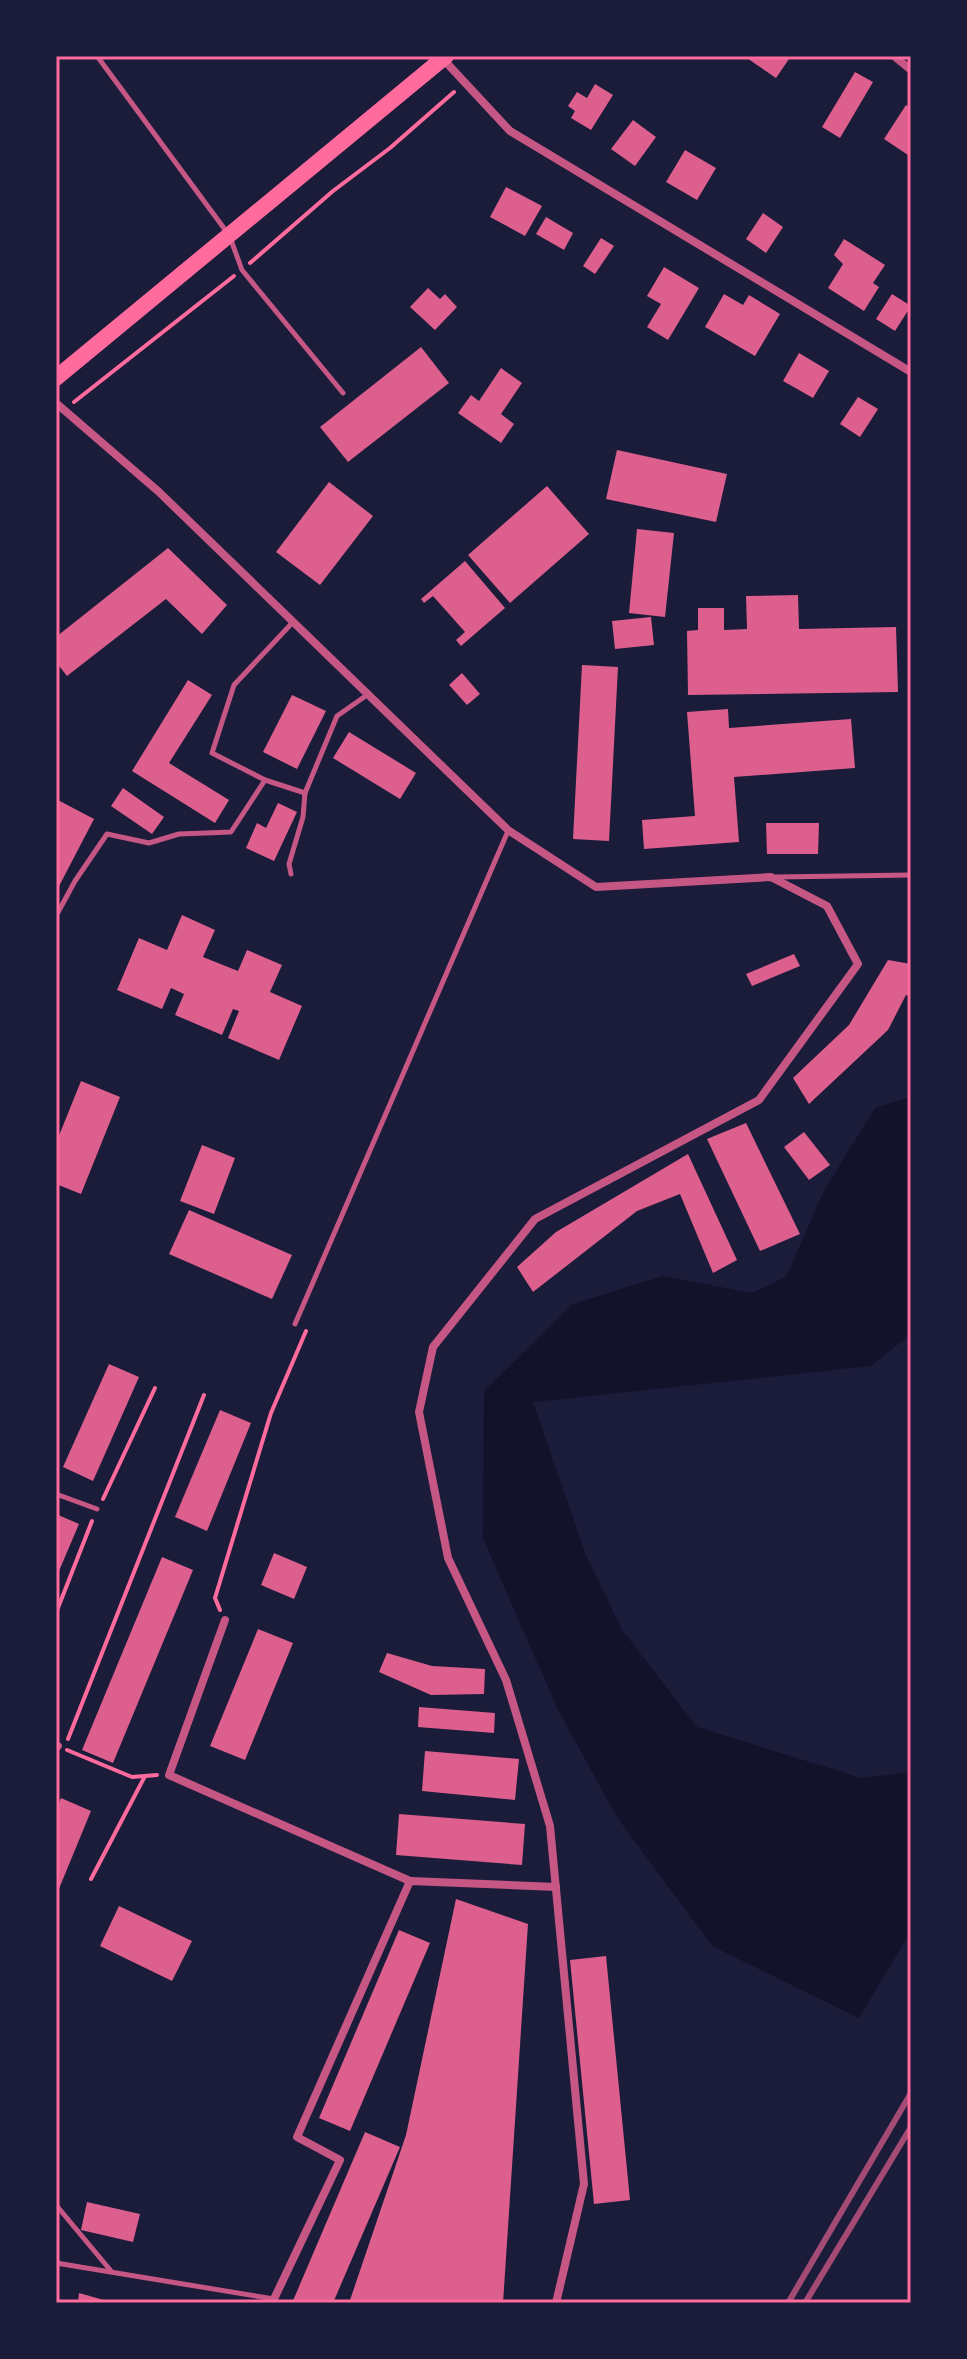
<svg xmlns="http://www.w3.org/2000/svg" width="967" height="2359" font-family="'Source Serif 4',serif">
<rect width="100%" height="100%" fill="#1b1b3a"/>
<path fill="#12122b" d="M911,1097V1334L871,1366L533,1402L585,1553L622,1630L697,1727L861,1778L911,1772V1931L859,2018L712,1946L617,1817L558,1710L483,1538L484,1391L573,1304L663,1276L752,1293L786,1277L824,1191L875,1108Z"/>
<g fill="#dd5f8e">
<path d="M744,56H791L776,78Z"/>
<path d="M855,72L873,82L840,138L822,127Z"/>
<path d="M595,84L613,95L591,130L571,118L575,111L568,106L577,92L587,98Z"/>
<path d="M906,105L911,109V157L884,139Z"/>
<path d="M633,120L656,137L635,166L611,149Z"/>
<path d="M685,150L716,168L697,200L666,182Z"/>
<path d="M506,187L542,206L525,236L490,217Z"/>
<path d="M763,213L783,227L766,253L746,239Z"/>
<path d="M546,217L573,233L564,250L536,234Z"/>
<path d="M601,238L614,246L595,274L583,266Z"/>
<path d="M844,239L885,265L873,283L879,287L864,311L828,288L843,264L834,255Z"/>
<path d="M664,267L699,288L668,340L647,327L661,304L647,296Z"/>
<path d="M428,288L440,299L445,294L457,307L435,330L410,307Z"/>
<path d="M724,294L743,305L749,295L780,314L755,356L705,327Z"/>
<path d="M892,294L911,306L895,331L876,319Z"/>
<path d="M421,347L449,383L348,462L320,427Z"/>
<path d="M799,353L829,371L813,398L783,381Z"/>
<path d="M501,368L522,383L501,414L514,424L501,443L458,413L471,395L479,401Z"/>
<path d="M858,397L878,409L860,437L840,424Z"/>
<path d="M617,450L727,474L716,522L606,499Z"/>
<path d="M329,482L373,516L320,585L276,552Z"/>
<path d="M547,486L589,534L510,603L468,555Z"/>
<path d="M637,529L674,533L665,617L629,613Z"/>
<path d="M168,548L227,605L202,634L166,599L67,676L56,662V637Z"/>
<path d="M465,561L505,608L461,646L456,640L465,632L433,596L424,603L421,599Z"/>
<path d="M798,595L799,629L896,627L898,692L688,695L687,631L698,630V608H724V630L747,629L746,596Z"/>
<path d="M651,617L654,645L615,649L612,621Z"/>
<path d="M582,665L618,667L609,841L573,839Z"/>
<path d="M462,673L480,694L467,705L449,685Z"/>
<path d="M188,680L212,695L169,763L229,800L215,823L132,771Z"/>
<path d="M292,695L326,711L297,769L263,752Z"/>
<path d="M728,709L729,728L851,719L855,768L734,777L739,842L644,849L642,820L695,816L687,712Z"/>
<path d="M349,732L416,773L400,799L333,758Z"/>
<path d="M123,788L164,817L152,834L111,806Z"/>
<path d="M56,799L94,819L56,892Z"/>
<path d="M278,803L297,812L274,861L246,848L257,823L266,828Z"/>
<path d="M766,823H819L818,854H767Z"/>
<path d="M182,915L215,930L203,957L238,971L247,950L282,965L270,992L302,1006L279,1060L228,1038L239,1011L233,1009L222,1035L175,1015L184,994L171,988L162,1009L117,990L139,938L167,950Z"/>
<path d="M794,954L800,966L752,986L746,974Z"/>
<path d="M888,960L911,964V996L906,995L888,1030L809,1104L793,1078L849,1025Z"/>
<path d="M81,1081L120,1097L81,1194L56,1184V1143Z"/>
<path d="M746,1123L800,1234L760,1251L707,1139Z"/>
<path d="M804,1132L830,1165L809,1180L784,1147Z"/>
<path d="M202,1145L235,1158L214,1214L180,1201Z"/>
<path d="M688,1154L737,1260L713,1273L680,1194L637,1211L533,1292L517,1267L556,1232Z"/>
<path d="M189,1210L292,1255L272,1299L169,1254Z"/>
<path d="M109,1364L139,1377L93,1481L63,1467Z"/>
<path d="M220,1410L251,1423L207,1531L175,1517Z"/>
<path d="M56,1514L79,1524L56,1578Z"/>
<path d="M274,1553L307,1567L294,1599L261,1585Z"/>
<path d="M162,1557L193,1570L113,1763L82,1750Z"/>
<path d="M258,1629L293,1643L245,1760L210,1746Z"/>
<path d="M387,1653L432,1666L485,1669L484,1694L431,1695L379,1672Z"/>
<path d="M419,1707L495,1713L494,1733L418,1727Z"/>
<path d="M425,1751L519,1759L515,1800L422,1791Z"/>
<path d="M61,1798L91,1811L56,1896V1810Z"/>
<path d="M399,1814L525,1824L522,1865L396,1855Z"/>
<path d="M456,1899L528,1924L503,2303H349L406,2135Z"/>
<path d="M119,1906L192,1941L172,1981L100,1946Z"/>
<path d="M399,1930L430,1943L350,2131L319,2118Z"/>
<path d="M606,1956L630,2200L594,2204L570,1960Z"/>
<path d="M365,2132L400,2147L333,2303H292Z"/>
<path d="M87,2202L140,2214L133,2242L81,2230Z"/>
<path d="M79,2293L111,2302V2303H78Z"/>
</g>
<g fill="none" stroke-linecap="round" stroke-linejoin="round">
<g stroke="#ff6b9d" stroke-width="4">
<path d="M250,263L333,191L390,148L454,92"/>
<path d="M74,402L234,276"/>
<path d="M103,1499L155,1388"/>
<path d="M220,1610L215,1598L271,1413L306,1331"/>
<path d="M56,1613L92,1521"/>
<path d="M68,1739L204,1395"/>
<path d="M67,1750L132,1777L157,1775"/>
<path d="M91,1879L145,1776"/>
</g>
<g stroke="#c65784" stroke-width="5">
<path d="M97,56L226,231"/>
<path d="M231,240L242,270L343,393"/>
<path d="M56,737L57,736"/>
<path d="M265,780L305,793L337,716L367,695"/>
<path d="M291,874L289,864L303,817L305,793"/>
<path d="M776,877L911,875"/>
<path d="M56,916L75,881L107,834L149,843L179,834L231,832L265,780L212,753L234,685L293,622"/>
<path d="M295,1324L508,831"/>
<path d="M56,1494L97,1509"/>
<path d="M56,2205L111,2271"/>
<path d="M56,2263L274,2299"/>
</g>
<g stroke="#c65784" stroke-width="8">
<path d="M894,56L911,70"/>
<path d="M443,59L510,131L911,372"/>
<path d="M56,403L159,492L508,830L596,887L771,877L827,906L858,964L759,1100L535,1219L433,1347L419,1412L448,1558L506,1680L550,1826L584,2184L556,2303"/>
<path d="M225,1620L169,1775L410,1881"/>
<path d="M56,1745L58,1746"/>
<path d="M274,2299L340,2160L297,2137L410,1881L556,1887"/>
</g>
<path stroke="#ff6b9d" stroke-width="16" d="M56,378L446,56"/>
<g stroke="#a44b75" stroke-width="6">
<path d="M788,2303L911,2093"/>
<path d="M805,2303L911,2127"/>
</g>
</g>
<rect width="967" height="2359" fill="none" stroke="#1b1b3a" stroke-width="116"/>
<rect x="58" y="58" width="851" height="2243" fill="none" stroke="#ff6b9d" stroke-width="3"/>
</svg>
